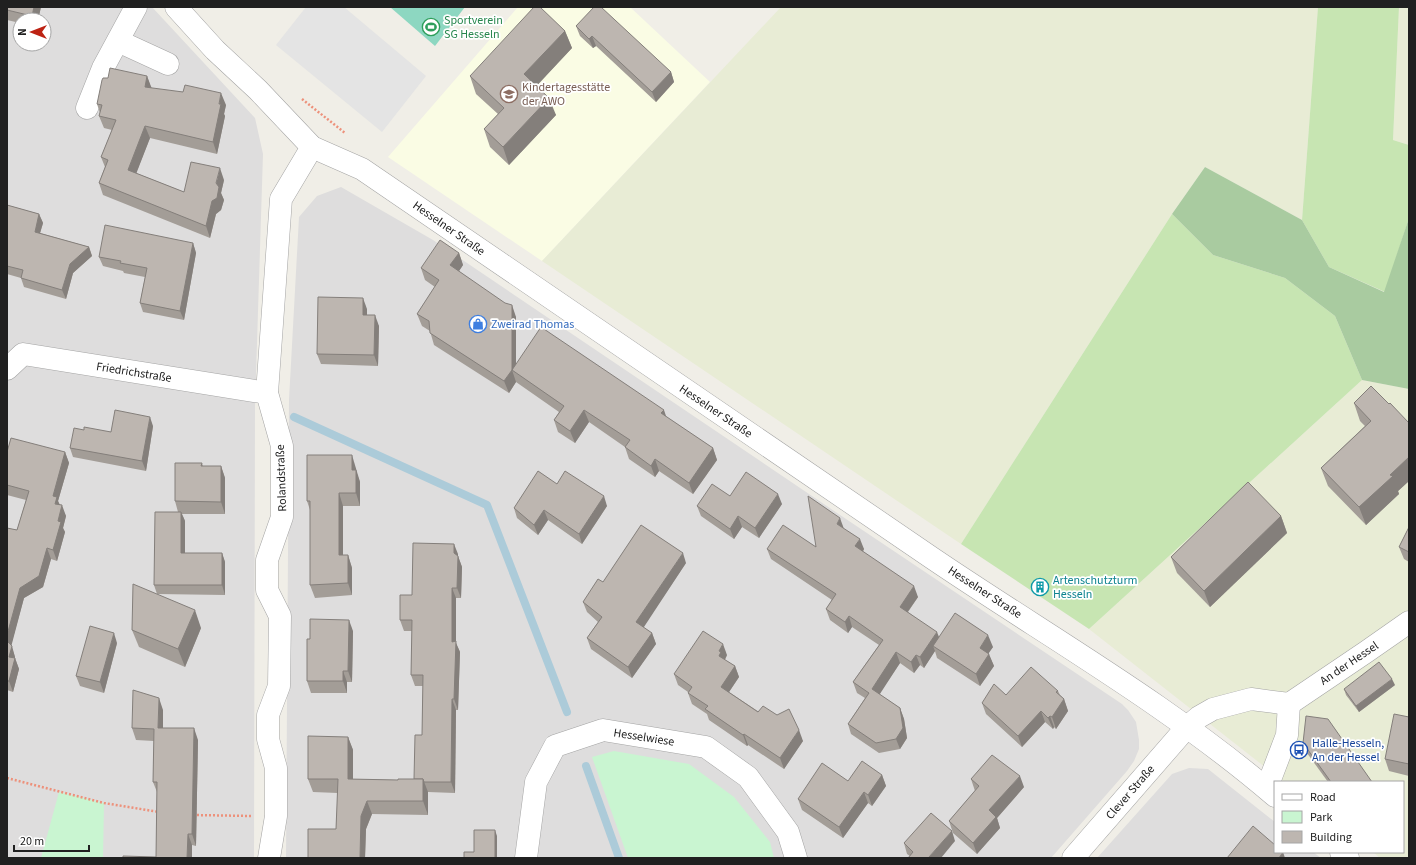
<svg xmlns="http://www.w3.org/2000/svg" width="1416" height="865" font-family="'Source Sans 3',sans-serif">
<rect width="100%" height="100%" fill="#f0eee7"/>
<g fill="#dedddd" fill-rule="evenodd">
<path d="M7,7H152L255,118L263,154L255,406L254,858H7ZM20,20H44V44H20Z"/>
<path d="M341,187L433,240L849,521L1122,704L1128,710L1136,722L1139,740V749L1134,761L1127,771L1051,858H286L289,400L299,217L317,196Z"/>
<path d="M1189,768L1208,769L1275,822V852H1313L1321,858H1097L1172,774Z"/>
</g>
<path fill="#fafce4" d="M518,7H630L710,82L542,261L388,157Z"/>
<g fill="#e8ecd5">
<path d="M781,7H1318L1302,220L1205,167L1172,214L961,544L542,261Z"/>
<path d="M1399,7H1409V145L1393,140Z"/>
<path d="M1362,380L1409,389V858H1380L1373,852H1403V782H1284L1089,629Z"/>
</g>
<g fill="#c7e5b2">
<path d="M1318,7H1399L1393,140L1409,145V218L1385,292L1329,267L1302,220Z"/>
<path d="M1172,214L1213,255L1285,278L1335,316L1362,380L1089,629L961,544Z"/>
</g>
<path fill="#a9cba0" d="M1205,167L1302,220L1329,267L1384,292L1409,218V389L1362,380L1335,316L1285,278L1213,255L1172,214Z"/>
<g fill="#c9f5d1">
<path d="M614,751L689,764L734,797L770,842L774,858H628L592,757Z"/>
<path d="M59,792L104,803L103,858H41Z"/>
</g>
<path fill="#8dd7c1" d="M390,7H465L435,46Z"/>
<path fill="#e4e4e4" d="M306,7H344L426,76L382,132L276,45Z"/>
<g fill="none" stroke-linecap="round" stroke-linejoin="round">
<g stroke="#accbd9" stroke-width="8">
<path d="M294,417L487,505L567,712"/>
<path d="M586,766L619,858"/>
</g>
<defs>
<g id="minor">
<path d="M176,7L215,50L258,90L312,147L362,169C552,299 742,429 932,558C1047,636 1169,705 1275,796"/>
<path d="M118,41L168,64"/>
<path d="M87,108L103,68L136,7"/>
<path d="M7,369L23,354L267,393"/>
<path d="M1264,786L1271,777L1287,735L1289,704"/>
<path d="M1341,852L1348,858"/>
<path d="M269,858L276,816V768L268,739V715L279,686L280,616L267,590V560L282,517V446L267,393L281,199L312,147"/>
<path d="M526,858L536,782L555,746L603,730L706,747L748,777L788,832L796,858"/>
<path d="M1073,858L1187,727L1199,717L1213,709L1251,699L1289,704L1366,652L1409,622"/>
</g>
</defs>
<use href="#minor" stroke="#a4a4a4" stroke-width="23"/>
<g stroke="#ed917b" stroke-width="2.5" stroke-dasharray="2 2" stroke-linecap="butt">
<path d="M302,99L345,133"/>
<path d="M7,778L104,803L159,812"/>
<path d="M193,815L252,816"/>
</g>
<use href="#minor" stroke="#fff" stroke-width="22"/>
</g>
<g fill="#a39d97">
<path d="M7,7H41L38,20H20V23L7,20Z"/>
<path d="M576,26L671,72L674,82L656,102L596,46L593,48L580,36Z"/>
<path d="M565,31L572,48L536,86L556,115L509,165L490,147L484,129L498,114L476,94L470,76Z"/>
<path d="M147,76L151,88L226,105L224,114L225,116L217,154L150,138L136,173L184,192L224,180L221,193L224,200L221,210L216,214L210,238L103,195L99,183L105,167L101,157L112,130L104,128L99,116L100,113L97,104L108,78Z"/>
<path d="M7,205L39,214L43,223L40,233L89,247L92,256L73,273L66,299L24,287L21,278L7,274Z"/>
<path d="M193,243L196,253L184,320L143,312L140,303L145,277L124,273L123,271L103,266L99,257Z"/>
<path d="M459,253L463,265L459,271L516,317V363L666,417L713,448L717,460L693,494L659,471L655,477L629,459L625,447L589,422L575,443L558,432L554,420L559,412L516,382L509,393L434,345L430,331L422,326L417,314L435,287L425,280L421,268Z"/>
<path d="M367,309V315L379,326L378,366L321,364L317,354Z"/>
<path d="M1354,403L1389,404L1409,423V481L1398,491L1399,494L1366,525L1328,486L1321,468L1365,426L1360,421Z"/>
<path d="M153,426L146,471L73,457L70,448L84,430L111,432Z"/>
<path d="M7,452H65L69,463L58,501L60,505L66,516L63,528L65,532L57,561L51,559L43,587L24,598L11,645L15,657V658L19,669L13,692L7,690V528L17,530L26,500L7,495Z"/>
<path d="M202,463L203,466H221L225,478V514H182L185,521V553H222L225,562V595L157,594L154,585L178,512L175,501Z"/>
<path d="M356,468V471L360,482V506H343V555H348L352,568V595L315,598L310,585V510L307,501Z"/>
<path d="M557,484L607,506L582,544L548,520L538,535L517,518L514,508Z"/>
<path d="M730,496L782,504L759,538L742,527L734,539L701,516L697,506Z"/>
<path d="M1281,516L1287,533L1210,607L1177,573L1171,557Z"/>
<path d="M1409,527V562L1404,559L1399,547Z"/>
<path d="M844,529L864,549L863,552L918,597L908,612L939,637L993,647L988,653L994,666L980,686L937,658L935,651L924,668L920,665L914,673L900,663L879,694L900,708L904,719L907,738L900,749L879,753L851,734L848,724L865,698L857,693L853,682L879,645L852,627L848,633L830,620L826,609L832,600L771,559L767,549L816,547Z"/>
<path d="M458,554V556L462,567L461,598H456V643L460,652L458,710H456L455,793L428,792V815L372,814L366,829L365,858H308L336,829L338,793L313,792L308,779L348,737L353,750V779L398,780L414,779L422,735L423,686H415L411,675L412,631H404L400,620L412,595Z"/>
<path d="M686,563L643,627L652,633L656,644L632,678L591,649L587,638L598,622L587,612L583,602L603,582Z"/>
<path d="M201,628L185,667L139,647L132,630Z"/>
<path d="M353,631L352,682H347V693H311L307,681L310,639Z"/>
<path d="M117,643L104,693L80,686L76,676Z"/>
<path d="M727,655L725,660L735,666L739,677L729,692L803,741L784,769L748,745L747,746L709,720L707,714L692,704L688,693V692L678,685L674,674Z"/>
<path d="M1395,685L1359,712L1346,695L1344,689Z"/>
<path d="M1058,691L1060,695L1064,699L1068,711L1056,729L1054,727L1053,729L1045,722L1022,747L986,714L982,703L1006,695Z"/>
<path d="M163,710V728L198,740L196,846L192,845V858H123L156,857L157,792L153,782L154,741L136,740L132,728Z"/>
<path d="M1409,717V776L1389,771L1385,759Z"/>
<path d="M1303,743L1373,782H1328L1307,753Z"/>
<path d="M882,775L886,786L872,806L868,803L843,838L802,810L798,799L848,781Z"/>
<path d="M971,779L1024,787L997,818L1000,828L977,854L953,833L949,821L975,791Z"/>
<path d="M955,841L910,856L907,854L904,843Z"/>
</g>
<g fill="#847f7b">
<path d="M34,7H41L38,20H34L32,16Z"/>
<path d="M565,31L572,48L531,92L524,74Z"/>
<path d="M592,36L596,46L593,48L589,39Z"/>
<path d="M671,72L674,82L656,102L652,92Z"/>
<path d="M147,76L152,89L145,87Z"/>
<path d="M221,93L226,105L224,114L225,116L217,154L213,142Z"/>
<path d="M549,98L556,115L509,165L503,147Z"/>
<path d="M145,126L150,138L133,182L128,170Z"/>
<path d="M220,168L224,180L221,193L224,200L221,210L216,214L210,238L206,226Z"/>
<path d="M39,214L43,223L38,240L35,232Z"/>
<path d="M193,243L196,253L184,320L180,311Z"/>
<path d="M89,247L92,256L73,273L66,299L62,290L70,264Z"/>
<path d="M459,253L463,265L455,277L450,265Z"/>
<path d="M363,298L367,309V326L363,315Z"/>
<path d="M512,305L516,317V373L512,370Z"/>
<path d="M375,315L379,326L378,366L374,355Z"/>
<path d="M512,370L516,382L509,393L504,381Z"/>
<path d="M584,410L589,422L575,443L570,431Z"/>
<path d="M664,410L668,422L661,413Z"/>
<path d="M150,417L153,426L146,471L142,461Z"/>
<path d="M713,448L717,460L693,494L689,483Z"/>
<path d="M65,452L69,463L58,501L61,508L59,514L53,496Z"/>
<path d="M352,455L360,482V506L356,493L352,470Z"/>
<path d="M1409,457V481L1398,491L1399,494L1366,525L1359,507L1390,475Z"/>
<path d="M655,459L659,471L655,477L651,466Z"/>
<path d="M221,466L225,478V514L221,502Z"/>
<path d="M339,493L343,506V568L339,555Z"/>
<path d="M778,494L782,504L759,538L755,528Z"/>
<path d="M604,496L607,506L582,544L579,534Z"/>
<path d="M62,505L66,516L63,528L65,532L57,561L53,550L58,521Z"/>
<path d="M544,510L548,520L538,535L534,525Z"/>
<path d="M181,512L185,521V562L181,553Z"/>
<path d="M738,516L742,527L734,539L730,529Z"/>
<path d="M1281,516L1287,533L1210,607L1204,591Z"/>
<path d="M840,518L844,529L837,524Z"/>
<path d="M860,539L864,549L859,557L855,546Z"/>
<path d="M454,544L458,554V557V556L462,567L461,598L457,588L454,553Z"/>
<path d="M47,548L51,559L43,587L24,598L10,651L7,644V635L20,588Z"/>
<path d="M222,553L225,562V595L222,585Z"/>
<path d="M683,553L686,563L640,633L636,622Z"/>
<path d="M348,555L352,568V595L348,583Z"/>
<path d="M914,586L918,597L904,617L900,607Z"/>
<path d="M452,588L456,598V643L460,652L458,710L454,699L452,642Z"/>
<path d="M195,610L201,628L185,667L178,649Z"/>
<path d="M849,616L852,627L848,633L845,622Z"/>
<path d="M349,620L353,631L352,682L348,671Z"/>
<path d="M937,632L941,642L933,646L935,651L924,668L920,657Z"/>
<path d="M114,633L117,643L104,693L100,682Z"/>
<path d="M652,633L656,644L632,678L628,667Z"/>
<path d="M988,635L993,647L984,660L980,648Z"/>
<path d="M723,644L727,655L724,661L719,656V651Z"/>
<path d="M12,646L15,657V658L19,669L13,692L9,681V657Z"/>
<path d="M896,652L900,663L876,700L872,689Z"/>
<path d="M989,654L994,666L980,686L976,674Z"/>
<path d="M916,655L920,665L914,673L911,662Z"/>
<path d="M735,666L739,677L725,698L721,687Z"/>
<path d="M343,671L347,682V693L343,681Z"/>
<path d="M1392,679L1395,685L1359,712L1356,706Z"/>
<path d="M159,698L163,710V739L158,728Z"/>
<path d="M452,699L456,710L455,793L451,782Z"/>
<path d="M1064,699L1068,711L1056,729L1052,717Z"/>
<path d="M900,708L904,719L907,738L900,749L896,739Z"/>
<path d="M1041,711L1045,722L1022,747L1018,736Z"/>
<path d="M1050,716L1054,727L1053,729L1048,718Z"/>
<path d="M194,728L198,740L196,846L192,834Z"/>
<path d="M799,730L803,741L784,769L780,758Z"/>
<path d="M744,734L748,745L747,746L743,735Z"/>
<path d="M348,737L353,750V793L348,779Z"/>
<path d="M882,775L886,786L872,806L868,795Z"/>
<path d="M1020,776L1024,787L997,818L1000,828L977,854L973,843L989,810Z"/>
<path d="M423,779L428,792V815L423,801Z"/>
<path d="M864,792L868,803L843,838L839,827Z"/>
<path d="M367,801L372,814L366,829L365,858H360L361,816Z"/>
<path d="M495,830L497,836V858H495Z"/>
<path d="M952,831L955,841L941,858H929V857Z"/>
<path d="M188,834L192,845V858H187Z"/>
<path d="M1283,852L1285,858H1279Z"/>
</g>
<g fill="#bdb6b0" stroke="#847f7b">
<path d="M7,7H34L32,16L7,10Z"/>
<path d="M534,7H540L565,31L524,74L549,98L503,147L484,129L504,108L470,76Z"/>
<path d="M594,7H601L671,72L652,92L592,36L589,39L576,26Z"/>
<path d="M110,68L147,76L145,87L183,92L185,85L221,93L219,104H221L213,142L145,126L128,170L184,192L191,162L220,168L216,183L219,187L217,198L212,201L206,226L99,183L108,160L101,157L116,120L99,116L102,105L97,104L102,80L103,78H108Z"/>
<path d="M7,205L39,214L35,232L89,247L70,264L62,290L21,278L23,270L7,266Z"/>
<path d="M105,225L193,243L180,311L140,303L147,268L120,263L121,261L99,257Z"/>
<path d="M440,240L459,253L450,265L505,303L512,305V370L541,327L664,410L661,413L713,448L689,483L655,459L651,466L625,447L630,440L584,410L570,431L554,420L564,406L512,370L504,381L430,333L429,321L417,314L439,280L421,268Z"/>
<path d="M318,297L363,298V315H375L374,355L317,354Z"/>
<path d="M1371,386L1389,404L1390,403L1409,423V457L1390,475L1393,476L1359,507L1321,468L1371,421L1354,403Z"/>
<path d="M115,410L150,417L142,461L70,448L74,428L84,430V427L111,432Z"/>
<path d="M11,438L65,452L53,496L57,497L55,504L62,505L58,521L61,522L53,550L47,548L39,576L20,588L7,635V528L17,530L29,491L7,485V452Z"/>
<path d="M307,455H352V470H356V493H339V555H348V583L310,585V501H307Z"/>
<path d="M175,463H202L201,466H221V502L175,501Z"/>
<path d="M538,471L557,484L565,471L604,496L579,534L544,510L534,525L514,508Z"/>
<path d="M746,472L778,494L755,528L738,516L730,529L697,506L712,484L730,496Z"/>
<path d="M1248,482L1281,516L1204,591L1171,557Z"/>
<path d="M808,496L840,518L837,524L860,539L855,546L914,586L900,607L937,632L920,657L916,655L911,662L896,652L872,689L900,708L903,728L896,739L876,743L848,724L869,693L853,682L883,640L849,616L845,622L826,609L836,594L767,549L783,525L816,547Z"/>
<path d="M155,512H181V553H222V585H154Z"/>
<path d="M641,525L683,553L636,622L652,633L628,667L587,638L602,617L583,602L598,579L603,582Z"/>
<path d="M1409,527V552L1399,547Z"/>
<path d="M413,543L454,544V553L458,556L457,588H452V642L456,641L454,699H452L451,782H424L423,779H414L415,735H422L423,675H411L412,620H400V595H412Z"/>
<path d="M133,584L195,610L178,649L132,630Z"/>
<path d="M955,613L988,635L980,648L989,654L976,674L933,646Z"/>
<path d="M310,619L349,620L348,671H343V681H307V639H310Z"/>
<path d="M90,626L114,633L100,682L76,676Z"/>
<path d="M703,631L723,644L719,651L721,652L719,656L735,666L721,687L758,712L763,706L777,715L789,709L799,730L780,758L744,734L743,735L705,709L708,706L688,693L692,687L674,674Z"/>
<path d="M7,641L12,646L9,657L15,658L9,681H7Z"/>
<path d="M1379,662L1392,679L1356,706L1344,689Z"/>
<path d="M1031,667L1058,691L1056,692L1064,699L1052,717L1050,716L1048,718L1041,711L1018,736L982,703L994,684L1006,695Z"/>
<path d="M133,690L159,698L158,728H194L192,834H188L187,858H123V856L156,857L157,782H153L154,729L132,728Z"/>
<path d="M1394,714L1409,717V764L1385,759Z"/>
<path d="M1306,716L1328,719L1372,782H1331L1303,743Z"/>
<path d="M308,736L348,737V779L398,780V779H423V801H367L361,816L360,858H308V829H336L338,779H308Z"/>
<path d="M992,755L1020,776L989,810L996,817L973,843L949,821L979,786L971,779Z"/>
<path d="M862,761L882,775L868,795L864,792L839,827L798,799L822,763L848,781Z"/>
<path d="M931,813L952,831L929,857V858H908L913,852L904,843Z"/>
<path d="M1253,826L1275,845V852H1283L1279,858H1227Z"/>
<path d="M474,830H495V858H464V852H474Z"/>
</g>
<defs>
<symbol id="stadium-ring" viewBox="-11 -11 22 22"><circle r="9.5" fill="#fff" stroke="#2e9e5b" stroke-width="1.5"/><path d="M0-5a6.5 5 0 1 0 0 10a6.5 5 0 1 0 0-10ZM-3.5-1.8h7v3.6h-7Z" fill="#2e9e5b"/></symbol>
<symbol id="school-ring" viewBox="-11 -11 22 22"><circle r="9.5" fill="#fff" stroke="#8d6e63" stroke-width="1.5"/><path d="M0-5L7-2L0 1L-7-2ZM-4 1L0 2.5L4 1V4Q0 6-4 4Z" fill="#8d6e63"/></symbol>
<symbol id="shop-ring" viewBox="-11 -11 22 22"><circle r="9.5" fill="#fff" stroke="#3f7fe0" stroke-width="1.5"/><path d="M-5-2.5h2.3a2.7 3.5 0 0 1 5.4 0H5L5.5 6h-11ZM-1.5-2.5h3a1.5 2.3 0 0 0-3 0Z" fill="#3f7fe0"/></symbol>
<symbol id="building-ring" viewBox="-11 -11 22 22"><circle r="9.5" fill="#fff" stroke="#0f9aa8" stroke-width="1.5"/><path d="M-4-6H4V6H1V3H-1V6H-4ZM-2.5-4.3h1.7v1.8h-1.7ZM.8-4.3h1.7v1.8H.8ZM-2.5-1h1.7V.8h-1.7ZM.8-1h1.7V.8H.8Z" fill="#0f9aa8"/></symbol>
<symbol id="bus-ring" viewBox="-11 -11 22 22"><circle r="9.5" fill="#fff" stroke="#1a4fb4" stroke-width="1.5"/><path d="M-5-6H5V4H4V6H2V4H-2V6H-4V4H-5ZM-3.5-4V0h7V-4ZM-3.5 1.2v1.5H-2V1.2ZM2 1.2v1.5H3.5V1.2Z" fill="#1a4fb4"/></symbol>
</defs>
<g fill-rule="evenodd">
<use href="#stadium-ring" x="421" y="17" width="20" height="20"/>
<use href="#school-ring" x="499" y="84" width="20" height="20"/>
<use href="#shop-ring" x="468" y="314" width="20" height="20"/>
<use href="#building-ring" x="1030" y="577" width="20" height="20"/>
<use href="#bus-ring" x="1289" y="740" width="20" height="20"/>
</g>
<g text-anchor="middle" stroke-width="3.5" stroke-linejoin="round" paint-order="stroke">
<g font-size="12" fill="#27864d" stroke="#fff" text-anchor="start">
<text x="444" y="24">Sportverein<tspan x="444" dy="14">SG Hesseln</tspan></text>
</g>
<g font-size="12" fill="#785e54" stroke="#fff" text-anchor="start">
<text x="522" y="91">Kindertagesstätte<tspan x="522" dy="14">der AWO</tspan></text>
</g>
<g font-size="12" fill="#202020" stroke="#fff">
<text transform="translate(449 228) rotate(35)" y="4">Hesselner Straße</text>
<text transform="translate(134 372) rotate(9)" y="4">Friedrichstraße</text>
<text transform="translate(716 411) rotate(34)" y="4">Hesselner Straße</text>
<text transform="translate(281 478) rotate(-92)" y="4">Rolandstraße</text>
<text transform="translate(985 592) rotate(33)" y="4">Hesselner Straße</text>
<text transform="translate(1349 663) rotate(-34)" y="4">An der Hessel</text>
<text transform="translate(644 737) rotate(9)" y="4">Hesselwiese</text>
<text transform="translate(1130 792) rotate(-49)" y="4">Clever Straße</text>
</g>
<g font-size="12" fill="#366cbe" stroke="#fff" text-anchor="start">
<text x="491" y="328">Zweirad Thomas</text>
</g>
<g font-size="12" fill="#0d838f" stroke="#fff" text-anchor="start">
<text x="1053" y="584">Artenschutzturm<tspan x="1053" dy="14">Hesseln</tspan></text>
</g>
<g font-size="12" fill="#164399" stroke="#fff" text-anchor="start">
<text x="1312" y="747">Halle-Hesseln,<tspan x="1312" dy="14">An der Hessel</tspan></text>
</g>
</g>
<rect width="1416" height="865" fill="none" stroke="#202020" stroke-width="16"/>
<rect x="1274" y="781" width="130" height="72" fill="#ffffff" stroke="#a6a6a6"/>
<rect x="1282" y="794" width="20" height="6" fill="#ffffff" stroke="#a6a6a6"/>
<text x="1310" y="801" font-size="12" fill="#202020">Road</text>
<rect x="1282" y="811" width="20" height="12" fill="#c9f5d1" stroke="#a6a6a6"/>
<text x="1310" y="821" font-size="12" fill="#202020">Park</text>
<rect x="1282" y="831" width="20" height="12" fill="#bdb6b0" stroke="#a6a6a6"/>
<text x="1310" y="841" font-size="12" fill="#202020">Building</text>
<g transform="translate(32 32) rotate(270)"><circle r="19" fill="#ffffff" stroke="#a6a6a6"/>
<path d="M0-3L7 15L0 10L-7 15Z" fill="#bd2213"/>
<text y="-6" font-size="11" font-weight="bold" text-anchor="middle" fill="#202020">N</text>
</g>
<path d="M14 845v6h75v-6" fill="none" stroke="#202020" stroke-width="2"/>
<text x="20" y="845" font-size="12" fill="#202020" stroke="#ffffff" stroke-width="3" paint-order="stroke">20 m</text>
</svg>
